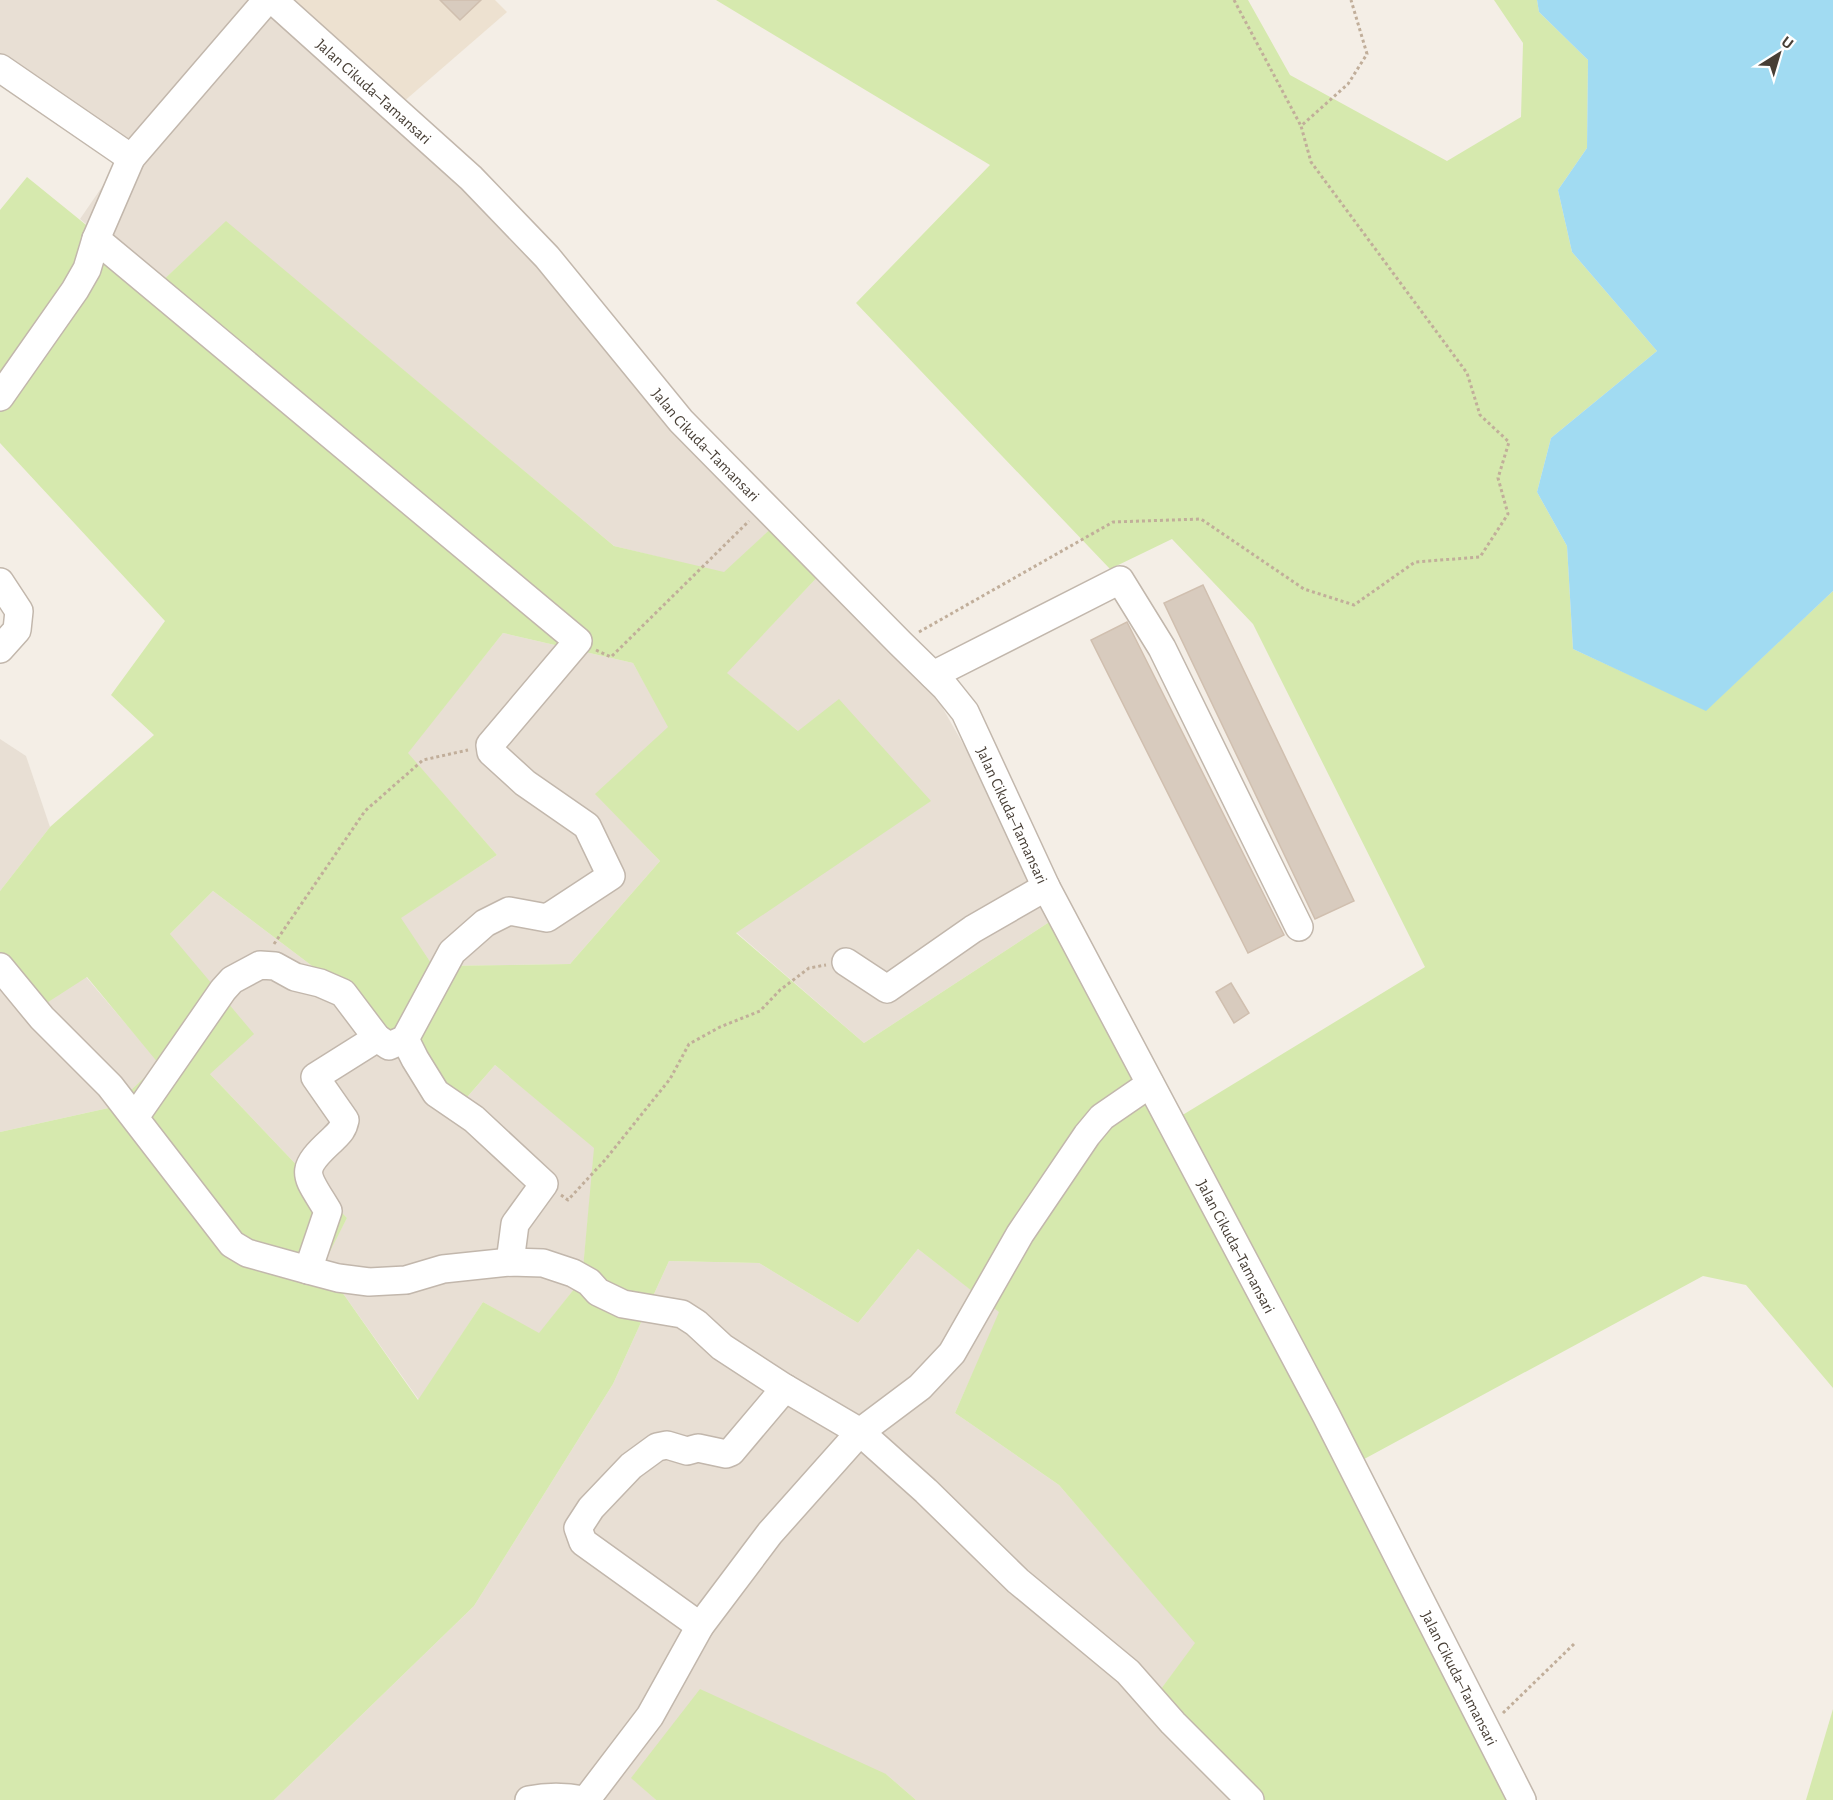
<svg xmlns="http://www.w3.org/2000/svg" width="1833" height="1800" font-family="'Alegreya Sans',sans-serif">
<rect width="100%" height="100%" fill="#f4eee6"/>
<g fill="#e8dfd4">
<path d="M0,0H293L577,272L706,452L777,523L724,573L614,546L226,222L159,284L80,219L128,149L0,54Z"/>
<path d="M824,570L916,661L1060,915L864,1043L736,932L930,801L798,731L726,673Z"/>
<path d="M503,633L633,663L669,727L596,794L660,861L570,964L433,966L400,918L497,855L407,753Z"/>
<path d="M0,739L26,756L50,827L0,891Z"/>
<path d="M213,891L373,1012L450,1117L495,1065L595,1148L582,1279L539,1334L483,1302L419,1400L322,1264L347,1218L210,1074L170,934Z"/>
<path d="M0,961L86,977L160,1064L113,1107L0,1132Z"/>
<path d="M918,1249L1000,1312L955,1413L1059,1485L1196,1643L1155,1697L1258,1800H916L886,1774L632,1778L656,1800H274L474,1606L613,1384L669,1261L759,1263L858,1323Z"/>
</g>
<path fill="#ede1d0" d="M293,0H495L507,12L402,103Z"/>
<g fill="#d6e9ae" fill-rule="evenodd">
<path d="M716,0H1248L1290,75L1447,161L1521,117L1523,43L1494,0H1537L1539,12L1588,60L1587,148L1558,190L1572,252L1657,351L1551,438L1537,492L1567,546L1573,649L1706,710L1833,591V1388L1746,1285L1703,1276L1355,1464L1523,1800H1258L1155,1697L1195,1643L1059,1485L955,1413L999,1312L918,1249L858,1323L759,1263L669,1261L613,1384L474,1606L274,1800H0V1132L113,1107L159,1064L87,977L42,1006L0,961V891L50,827L154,735L111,695L165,621L0,443V210L27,177L159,284L226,221L614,546L724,572L777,523L824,570L727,673L798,731L839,699L931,801L736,933L864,1043L1060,915L1176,1119L1425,967L1253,624L1172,539L1110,569L856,303L990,165ZM503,633L633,663L668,727L595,794L660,861L570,964L433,966L401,918L497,855L408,753ZM213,891L373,1012L449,1118L495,1065L594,1148L582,1279L539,1333L483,1302L418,1400L323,1265L347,1218L210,1074L254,1034L170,934Z"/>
<path d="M700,1689L886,1774L916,1800H656L631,1778Z"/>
<path d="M1833,1709V1800H1806Z"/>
</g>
<path fill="#a1dbf2" d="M1537,0H1833V591L1706,711L1573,649L1567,546L1537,492L1551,438L1657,351L1572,252L1558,190L1587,148L1588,60L1539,12Z"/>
<g fill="#d8cbbe" stroke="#d0bfaf" stroke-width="1.5">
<path d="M440,0H481L460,20Z"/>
<path d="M1203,585L1354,901L1315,919L1164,603Z"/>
<path d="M1127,622L1284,935L1248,953L1091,640Z"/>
<path d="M1231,983L1249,1013L1234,1023L1216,992Z"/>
</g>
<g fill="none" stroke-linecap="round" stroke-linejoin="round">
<defs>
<g id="minor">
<path id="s1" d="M273,0L471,178L547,257L681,421L900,643L945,687L965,712L1046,887L1326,1415L1522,1800"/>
<path d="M0,68L131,158"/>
<path d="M96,239L578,641L490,745L491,752L525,783L587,826L611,876L547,918L509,911L485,923L452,952L405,1039L389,1046L377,1038L343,993L320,983L295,977L275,966L260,965L232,980L223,990L135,1117"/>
<path d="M0,397L75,290L87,269L96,239L131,158L267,0"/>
<path d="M0,582L19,611L17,630L0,649"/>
<path d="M933,675L1120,580L1162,648L1299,927"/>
<path d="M846,962L887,989L973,929L1046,887"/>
<path d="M0,967L42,1018L110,1086L232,1244L247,1253L308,1270L338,1278L369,1282L406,1280L443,1269L510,1262L543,1263L573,1273L589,1282L598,1292L623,1304L682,1314L696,1323L722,1347L785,1388L860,1432L926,1491L1018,1581L1128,1672L1173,1723L1250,1800"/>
<path d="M405,1039L415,1059L436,1093L474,1119L544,1184L515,1224L510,1262"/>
<path d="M308,1270L328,1211C306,1174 297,1172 332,1140C339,1133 343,1130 345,1120L315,1077L377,1038"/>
<path d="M700,1626L583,1542L578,1528L591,1508L631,1466L657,1447L667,1445L687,1451L698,1448L726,1454L731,1452L785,1388"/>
<path d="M529,1800C548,1796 564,1796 583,1800"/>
<path d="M586,1800L650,1716L700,1626L770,1533L860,1432L920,1387L952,1353L1020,1234L1087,1135L1102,1117L1150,1084"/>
</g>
</defs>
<use href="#minor" stroke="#c2b7ac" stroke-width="30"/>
<g stroke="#c1ae9a" stroke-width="3" stroke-dasharray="3 3" stroke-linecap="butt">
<path d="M1234,0L1301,126"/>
<path d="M919,632L1113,522L1201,519L1304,589L1354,605L1415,562L1480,557L1508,514L1498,478L1509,442L1480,415L1467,373L1311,162L1301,126L1348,84L1367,54L1351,0"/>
<path d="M596,650L611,657L749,521"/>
<path d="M274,944L365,811L423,760L468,750"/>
<path d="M561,1195L568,1200L605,1160L670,1079L689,1044L720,1027L760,1011L780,990L809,968L826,965"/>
<path d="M1503,1713L1574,1644"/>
</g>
<use href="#minor" stroke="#fff" stroke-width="27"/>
</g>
<g text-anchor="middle" stroke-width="6" stroke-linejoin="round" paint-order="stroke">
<g font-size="16" fill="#473e35" stroke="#fff">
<text dy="6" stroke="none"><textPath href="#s1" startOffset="136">Jalan Cikuda–Tamansari</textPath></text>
<text dy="6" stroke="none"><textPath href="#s1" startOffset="622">Jalan Cikuda–Tamansari</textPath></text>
<text dy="6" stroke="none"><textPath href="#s1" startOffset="1108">Jalan Cikuda–Tamansari</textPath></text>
<text dy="6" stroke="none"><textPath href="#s1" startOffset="1594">Jalan Cikuda–Tamansari</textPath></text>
<text dy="6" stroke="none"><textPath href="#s1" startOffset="2080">Jalan Cikuda–Tamansari</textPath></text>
</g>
</g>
<g transform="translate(1779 54) rotate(37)" stroke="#ffffff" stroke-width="4.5" paint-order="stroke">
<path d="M0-4.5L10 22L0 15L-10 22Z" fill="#473e35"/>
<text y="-9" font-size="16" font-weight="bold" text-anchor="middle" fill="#473e35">U</text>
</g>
</svg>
